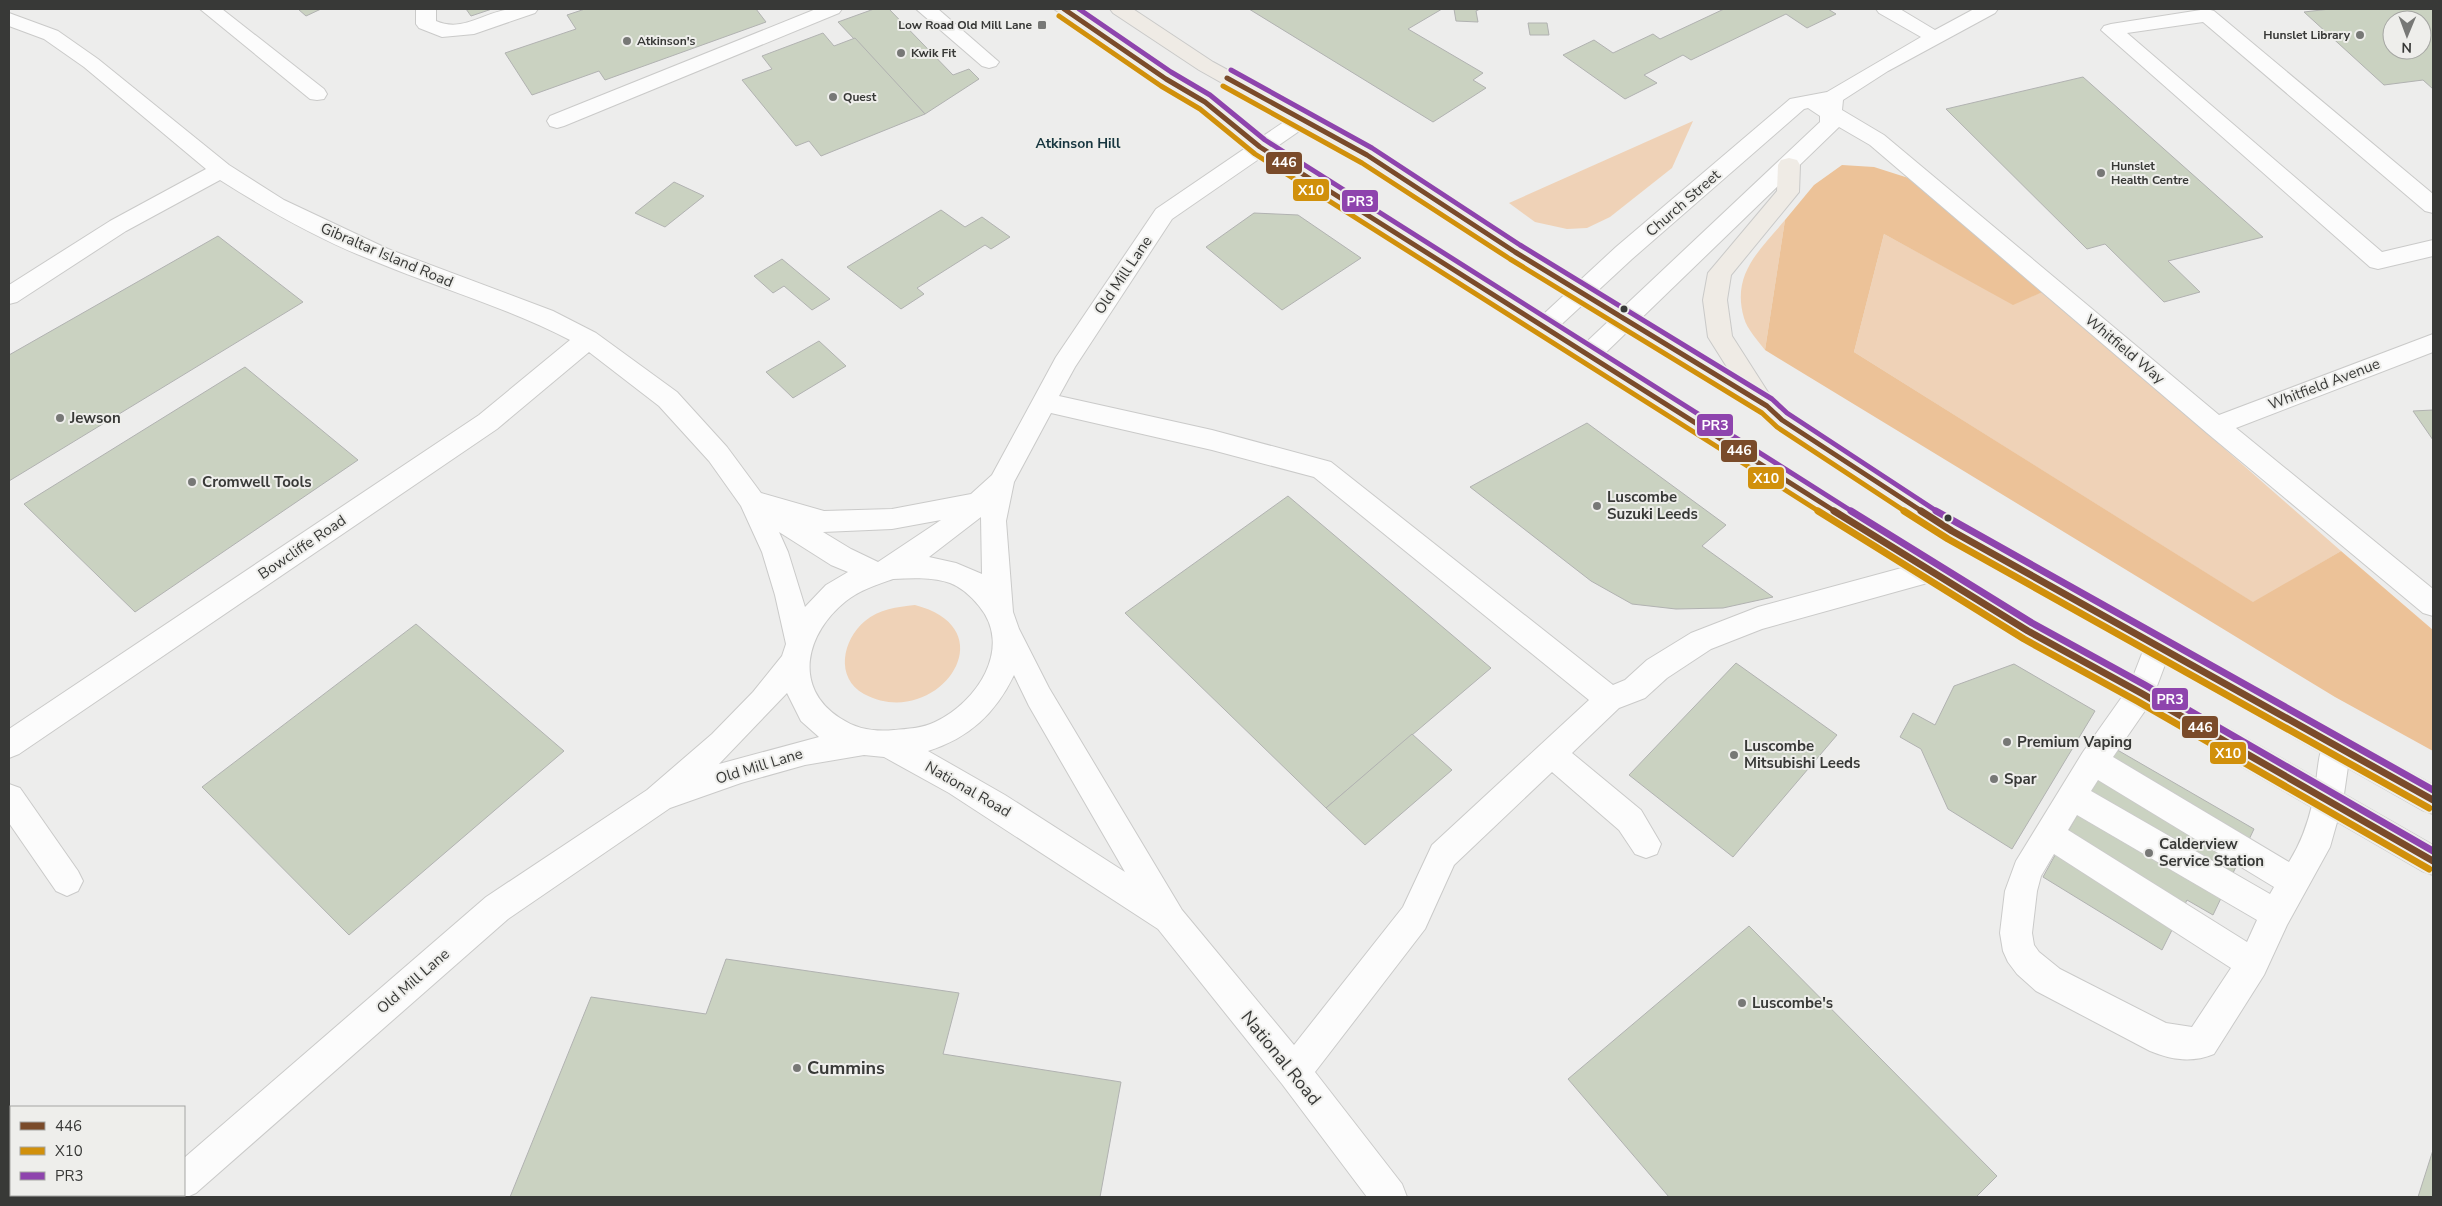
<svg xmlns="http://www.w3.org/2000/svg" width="2442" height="1206" font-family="'Nunito Sans',sans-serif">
<rect width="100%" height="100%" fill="#ededec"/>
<g fill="#efd2b7">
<path d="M1693,121L1672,168L1610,217L1587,228L1567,229L1535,222L1509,203Z"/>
<path d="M1785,220L1765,350C1758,341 1747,329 1744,318C1731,274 1760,250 1785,220Z"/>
<path d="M1884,234L2013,304L2045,291L2341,551L2254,603L1854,352Z"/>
<path d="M915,605C1011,630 935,732 864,694C835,678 842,640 865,621C879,609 897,607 915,605Z"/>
</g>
<path fill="#ecc298" d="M1842,165L1874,167L1921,182L2045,291L2013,305L1884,234L1854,352L2253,602L2341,551L2433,630V751L2335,697L1765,350L1785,220L1814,185Z"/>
<g fill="#cad2c1" stroke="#b1b2b1" fill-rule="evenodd">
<path d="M298,9H321L306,16Z"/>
<path d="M466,9H492L471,16Z"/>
<path d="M585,9H758H756L766,22L605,80L599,71L532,95L505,53L576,29L567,15Z"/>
<path d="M874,9H889L953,75L969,69L979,79L925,114L838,22Z"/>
<path d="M1249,9H1442L1408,29L1483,73L1473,80L1486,88L1433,122Z"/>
<path d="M1454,9H1480L1476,11L1478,22L1456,21Z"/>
<path d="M1724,9H1828L1836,14L1807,28L1786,14L1691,60L1683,55L1644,75L1657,83L1625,99L1563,55L1594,40L1613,53L1653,34L1660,39Z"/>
<path d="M2330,9H2433V89L2423,80L2384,85L2304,12ZM2392,20H2422V50H2392Z"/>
<path d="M1528,23H1547L1549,35H1530Z"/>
<path d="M823,33L834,46L855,38L925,114L821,156L809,141L796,146L742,80L772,69L762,56Z"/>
<path d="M2083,77L2263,237L2168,261L2200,292L2164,302L2105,244L2087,249L1946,109Z"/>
<path d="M674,182L704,196L665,227L635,213Z"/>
<path d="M941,210L965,227L982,217L1010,237L991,249L985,245L917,288L924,294L901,309L847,267Z"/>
<path d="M1254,213L1298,215L1361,258L1282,310L1206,247Z"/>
<path d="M218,236L303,302L9,481V355Z"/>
<path d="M782,259L830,299L812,310L784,286L773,293L754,276Z"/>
<path d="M819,341L846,366L793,398L766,372Z"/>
<path d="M245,367L358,460L135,612L24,504Z"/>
<path d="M2433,410V440L2413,411Z"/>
<path d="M1587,423L1726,525L1702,546L1773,597L1723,608L1676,609L1632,604L1591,581L1470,487Z"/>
<path d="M1288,496L1491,668L1326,808L1125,613Z"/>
<path d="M416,624L564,751L349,935L202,787Z"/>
<path d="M1736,663L1837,735L1733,857L1629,775Z"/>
<path d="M2014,664L2095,711L2012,849L1948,809L1921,749L1900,737L1913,713L1935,725L1954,686Z"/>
<path d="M1412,734L1452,770L1365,845L1326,808Z"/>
<path d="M2114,748L2254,829L2213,915L2187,900L2162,950L2043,877Z"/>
<path d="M1749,926L1997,1176L1976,1197H1669L1568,1079Z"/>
<path d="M726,959L959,993L943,1054L1121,1082L1100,1197H510L591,997L706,1014Z"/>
<path d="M9,1130L11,1134V1195H42L39,1197H9Z"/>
<path d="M2433,1150V1197H2418Z"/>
</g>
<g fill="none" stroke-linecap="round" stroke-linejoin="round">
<defs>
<g id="minor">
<path d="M200,9H222L324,89L327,94L324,99L317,100L310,99Z"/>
<path d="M416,9H436V21C463,33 484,12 511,9C519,8 529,8 538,9L535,13L474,34L442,37L419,28L416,24Z"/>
<path d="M816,9H842L839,13L564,126L557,128L550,126L547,121L550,116Z"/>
<path d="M916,9H938L999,62L996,66L989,68L982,66Z"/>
<path d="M1876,9H1900L1935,30L1974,9H1998L1995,13L1888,71L1843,100L1842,110L1884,135L2219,415L2433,334V352L2236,428L2433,589V616L2423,613L2207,433L1870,145L1839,127L1597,361L1588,364L1579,361L1576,355L1579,349L1820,122V116L1808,108L1804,109L1632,259L1551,334L1543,337L1535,334L1531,328L1535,322L1616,247L1790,99L1827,92L1921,37L1879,13Z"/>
<path d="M2207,9L2214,11L2433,194V213L2425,211L2203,22L2127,33L2382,252L2433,240V256L2378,269L2370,267L2101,30L2104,26L2111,24Z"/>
<path d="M9,13L58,31L98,59L229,165L284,200L388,249L553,311L596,333L677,392L727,447L761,493L824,511L892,509L971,494L992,475L1056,357L1156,209L1294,115L1301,113L1308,115L1311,120L1308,125L1172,219L1075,367L1059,396L1212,430L1331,462L1613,685L1625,680L1647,660L1691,633L1758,607L1931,560L1941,563L1945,571L1941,579L1931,582L1762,629L1711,649L1667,678L1645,698L1619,708L1572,753L1641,810L1661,844L1657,854L1646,858L1635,854L1619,830L1552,772L1454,865L1425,929L1315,1072L1402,1184L1407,1197H1367L1282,1084L1158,929L949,793L884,757L864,755L805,765L741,783L670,808L508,919L196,1193L187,1197H147L148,1195H184V1158L486,897L647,790L712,734L753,692L782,656L786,644L775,595L762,552L741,506L709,461L659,406L589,352L497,429L19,754L9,758V729L479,415L570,340C508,308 439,288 374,261C320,240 269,211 220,180L126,231L17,302L9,304V285L110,221L206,169L84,67L44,39L9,26ZM1051,413L1212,450L1314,477L1589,700L1432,845L1403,907L1294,1045L1182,910L1049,688L1019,629L1013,612L1006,521L1014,482ZM981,517L982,574L956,563L929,557ZM941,520L878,562L851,549L823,532L892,529ZM779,532L831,565L848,572L826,585L805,607L788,552ZM893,579C912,578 932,577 950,583C961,587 971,596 979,606C1014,648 976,703 935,722C923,728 907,729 894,730C875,732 856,729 840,718C792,687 806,633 846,601C860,590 876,585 893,579ZM1014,675L1029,706L1125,872L1005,795L928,751C969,738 995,714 1014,675ZM787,693L801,721L819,737L719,764Z"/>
<path d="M2158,634L2168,638L2172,646L2151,702L2113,757L2289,862C2301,843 2308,823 2313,801C2318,780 2316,757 2326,737L2336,733L2346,737L2351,746L2343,801L2330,847L2287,925L2264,975L2214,1054C2192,1063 2172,1060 2150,1051L2036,991L2017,974L2008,962L2003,951L2000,933L2005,891L2016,861L2083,752L2129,687L2148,638ZM2098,780L2274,887L2270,894L2091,791ZM2077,815L2257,920L2247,942L2068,830ZM2054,854L2231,968L2192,1027L2166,1023L2060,969L2039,952L2034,945L2032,933L2037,891L2041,876Z"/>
<path d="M9,784L20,788L78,871L83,881L78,891L67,896L56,891L9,823Z"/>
</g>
<g id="major">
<path d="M1054,9H1077L1173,75L1212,97L1268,142L1551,322L2038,623L2151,684L2433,845V875L2422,871L2131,702L2018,639L1921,579L1535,334L1252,152L1198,107L1159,83Z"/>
<path d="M1110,9H1133L1213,62L1375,150L1523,246L1730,372L1708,337L1703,300L1708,273L1777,191L1778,165L1781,160L1789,158L1797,160L1800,165L1799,192L1731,275L1727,300L1732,336L1771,397L1791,413L1961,524L2433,785V814L2422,810L1943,538L1773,427L1758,413L1507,258L1359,160L1199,70L1113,13Z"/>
</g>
</defs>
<use href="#minor" stroke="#cacac9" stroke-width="2"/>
<use href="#major" stroke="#c9c9c8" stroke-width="2"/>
<use href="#minor" fill="#fcfcfc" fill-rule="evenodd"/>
<use href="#major" fill="#efebe5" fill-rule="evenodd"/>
<defs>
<g id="bus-1-far1">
<path d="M1064,9L1166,79L1205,102L1260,147L1836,512"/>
<path d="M1227,78L1367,155L1515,252L1767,406L1782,420L1923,512"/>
</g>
<g id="bus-1">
<path d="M1834,511L2028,631L2141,693L2433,861"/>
<path d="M1921,511L1952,531L2433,800"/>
</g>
<g id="bus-2-far1">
<path d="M1059,16L1161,86L1200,109L1255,154L1820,512"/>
<path d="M1223,86L1362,163L1510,259L1762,413L1777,427L1906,512"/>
</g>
<g id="bus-2">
<path d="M1818,511L2024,639L2137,701L2429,869"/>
<path d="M1904,511L1948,539L2429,808"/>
</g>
<g id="bus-3-far1">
<path d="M1079,9L1171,72L1210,95L1265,140L1853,512"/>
<path d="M1231,70L1372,148L1520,245L1772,399L1787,413L1938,512"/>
</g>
<g id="bus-3">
<path d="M1851,511L2032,623L2145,685L2433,851"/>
<path d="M1936,511L2433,790"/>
</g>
</defs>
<use href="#bus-1-far1" stroke="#eeeeeb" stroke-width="8"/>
<use href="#bus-1" stroke="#eeeeeb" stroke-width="11"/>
<use href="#bus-2-far1" stroke="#eeeeeb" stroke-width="8"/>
<use href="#bus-2" stroke="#eeeeeb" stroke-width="11"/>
<use href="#bus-3-far1" stroke="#eeeeeb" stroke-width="8"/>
<use href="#bus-3" stroke="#eeeeeb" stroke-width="11"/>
<use href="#bus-1-far1" stroke="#7a4b2a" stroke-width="5"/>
<use href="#bus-1" stroke="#7a4b2a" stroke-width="7"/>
<use href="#bus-2-far1" stroke="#d1900b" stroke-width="5"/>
<use href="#bus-2" stroke="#d1900b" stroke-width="7"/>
<use href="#bus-3-far1" stroke="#8e44ad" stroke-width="5"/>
<use href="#bus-3" stroke="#8e44ad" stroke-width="7"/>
</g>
<g fill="#777876" stroke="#eeeeeb" stroke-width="2">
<rect x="1037" y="20" width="10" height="10" rx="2.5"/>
<circle cx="2360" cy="35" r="5"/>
<circle cx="627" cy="41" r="5"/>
<circle cx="901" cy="53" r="5"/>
<circle cx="833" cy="97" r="5"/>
<circle cx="2101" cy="173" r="5"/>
<circle cx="60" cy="418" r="5"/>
<circle cx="192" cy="482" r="5"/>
<circle cx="1597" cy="506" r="5"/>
<circle cx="2007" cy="742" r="5"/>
<circle cx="1734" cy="755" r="5"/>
<circle cx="1994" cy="779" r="5"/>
<circle cx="2149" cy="853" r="5"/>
<circle cx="1742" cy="1003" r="5"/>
<circle cx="797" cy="1068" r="5"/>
</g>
<g fill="#383937" stroke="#eeeeeb" stroke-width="2">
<circle cx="1624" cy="309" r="4.5"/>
<circle cx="1948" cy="518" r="4.5"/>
</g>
<g text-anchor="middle" stroke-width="4" stroke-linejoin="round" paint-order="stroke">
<g font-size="12" font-weight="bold" fill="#383937" stroke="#eeeeeb" text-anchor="start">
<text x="1032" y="29" text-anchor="end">Low Road Old Mill Lane</text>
<text x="2350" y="39" text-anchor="end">Hunslet Library</text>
<text x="637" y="45">Atkinson's</text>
<text x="911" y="57">Kwik Fit</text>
<text x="843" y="101">Quest</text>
<text x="2111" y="170">Hunslet<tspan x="2111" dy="14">Health Centre</tspan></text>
</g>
<g font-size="14" font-weight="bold" fill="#17363f" stroke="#eeeeeb">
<text x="1078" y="148">Atkinson Hill</text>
</g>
<g font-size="15" fill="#383937" stroke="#eeeeeb">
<text transform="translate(1683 203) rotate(-41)" y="5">Church Street</text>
<text transform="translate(387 255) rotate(23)" y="5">Gibraltar Island Road</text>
<text transform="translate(1123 275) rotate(-56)" y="5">Old Mill Lane</text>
<text transform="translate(2125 349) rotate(40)" y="5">Whitfield Way</text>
<text transform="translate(2324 384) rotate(-21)" y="5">Whitfield Avenue</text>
<text transform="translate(302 547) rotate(-34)" y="5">Bowcliffe Road</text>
<text transform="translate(759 766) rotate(-17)" y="5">Old Mill Lane</text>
<text transform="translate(968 789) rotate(30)" y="5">National Road</text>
<text transform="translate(413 981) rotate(-41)" y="5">Old Mill Lane</text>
</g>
<g font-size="15" font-weight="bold" fill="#383937" stroke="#eeeeeb" text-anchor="start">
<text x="70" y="423">Jewson</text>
<text x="202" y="487">Cromwell Tools</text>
<text x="1607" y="502">Luscombe<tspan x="1607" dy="17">Suzuki Leeds</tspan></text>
<text x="2017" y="747">Premium Vaping</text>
<text x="1744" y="751">Luscombe<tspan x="1744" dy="17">Mitsubishi Leeds</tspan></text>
<text x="2004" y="784">Spar</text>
<text x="2159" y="849">Calderview<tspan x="2159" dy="17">Service Station</tspan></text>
<text x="1752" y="1008">Luscombe's</text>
</g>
<g font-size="18" fill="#383937" stroke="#eeeeeb">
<text transform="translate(1281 1058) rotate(51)" y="6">National Road</text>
</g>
<g font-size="18" font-weight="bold" fill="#383937" stroke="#eeeeeb" text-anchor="start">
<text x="807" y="1074">Cummins</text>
</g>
</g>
<g stroke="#eeeeeb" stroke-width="2">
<rect x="1265" y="151" width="38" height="24" rx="5" fill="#7a4b2a"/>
<rect x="1292" y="178" width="38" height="24" rx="5" fill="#d1900b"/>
<rect x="1341" y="189" width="38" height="24" rx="5" fill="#8e44ad"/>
<rect x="1696" y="413" width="38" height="24" rx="5" fill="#8e44ad"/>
<rect x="1720" y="439" width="38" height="24" rx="5" fill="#7a4b2a"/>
<rect x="1747" y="466" width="38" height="24" rx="5" fill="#d1900b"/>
<rect x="2151" y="687" width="38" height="24" rx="5" fill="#8e44ad"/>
<rect x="2181" y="715" width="38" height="24" rx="5" fill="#7a4b2a"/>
<rect x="2209" y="741" width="38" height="24" rx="5" fill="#d1900b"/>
</g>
<g font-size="14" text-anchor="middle" font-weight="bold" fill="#fff">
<text x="1284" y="167">446</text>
<text x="1311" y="195">X10</text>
<text x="1360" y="206">PR3</text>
<text x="1715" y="430">PR3</text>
<text x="1739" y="455">446</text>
<text x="1766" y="483">X10</text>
<text x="2170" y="704">PR3</text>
<text x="2200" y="732">446</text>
<text x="2228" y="758">X10</text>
</g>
<rect width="2442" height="1206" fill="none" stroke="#383937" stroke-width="20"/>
<rect x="10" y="1106" width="175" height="90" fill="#eeeeeb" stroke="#a5a6a3"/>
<rect x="20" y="1122" width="25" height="8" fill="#7a4b2a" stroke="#a5a6a3"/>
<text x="55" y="1131" font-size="15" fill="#383937">446</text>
<rect x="20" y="1147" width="25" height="8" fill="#d1900b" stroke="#a5a6a3"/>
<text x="55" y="1156" font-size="15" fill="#383937">X10</text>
<rect x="20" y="1172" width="25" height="8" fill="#8e44ad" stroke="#a5a6a3"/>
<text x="55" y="1181" font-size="15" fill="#383937">PR3</text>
<g transform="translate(2407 35) rotate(181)"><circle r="24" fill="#eeeeeb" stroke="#a5a6a3"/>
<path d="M0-4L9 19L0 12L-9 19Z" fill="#777876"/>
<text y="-8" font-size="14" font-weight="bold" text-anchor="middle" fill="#383937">N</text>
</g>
</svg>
